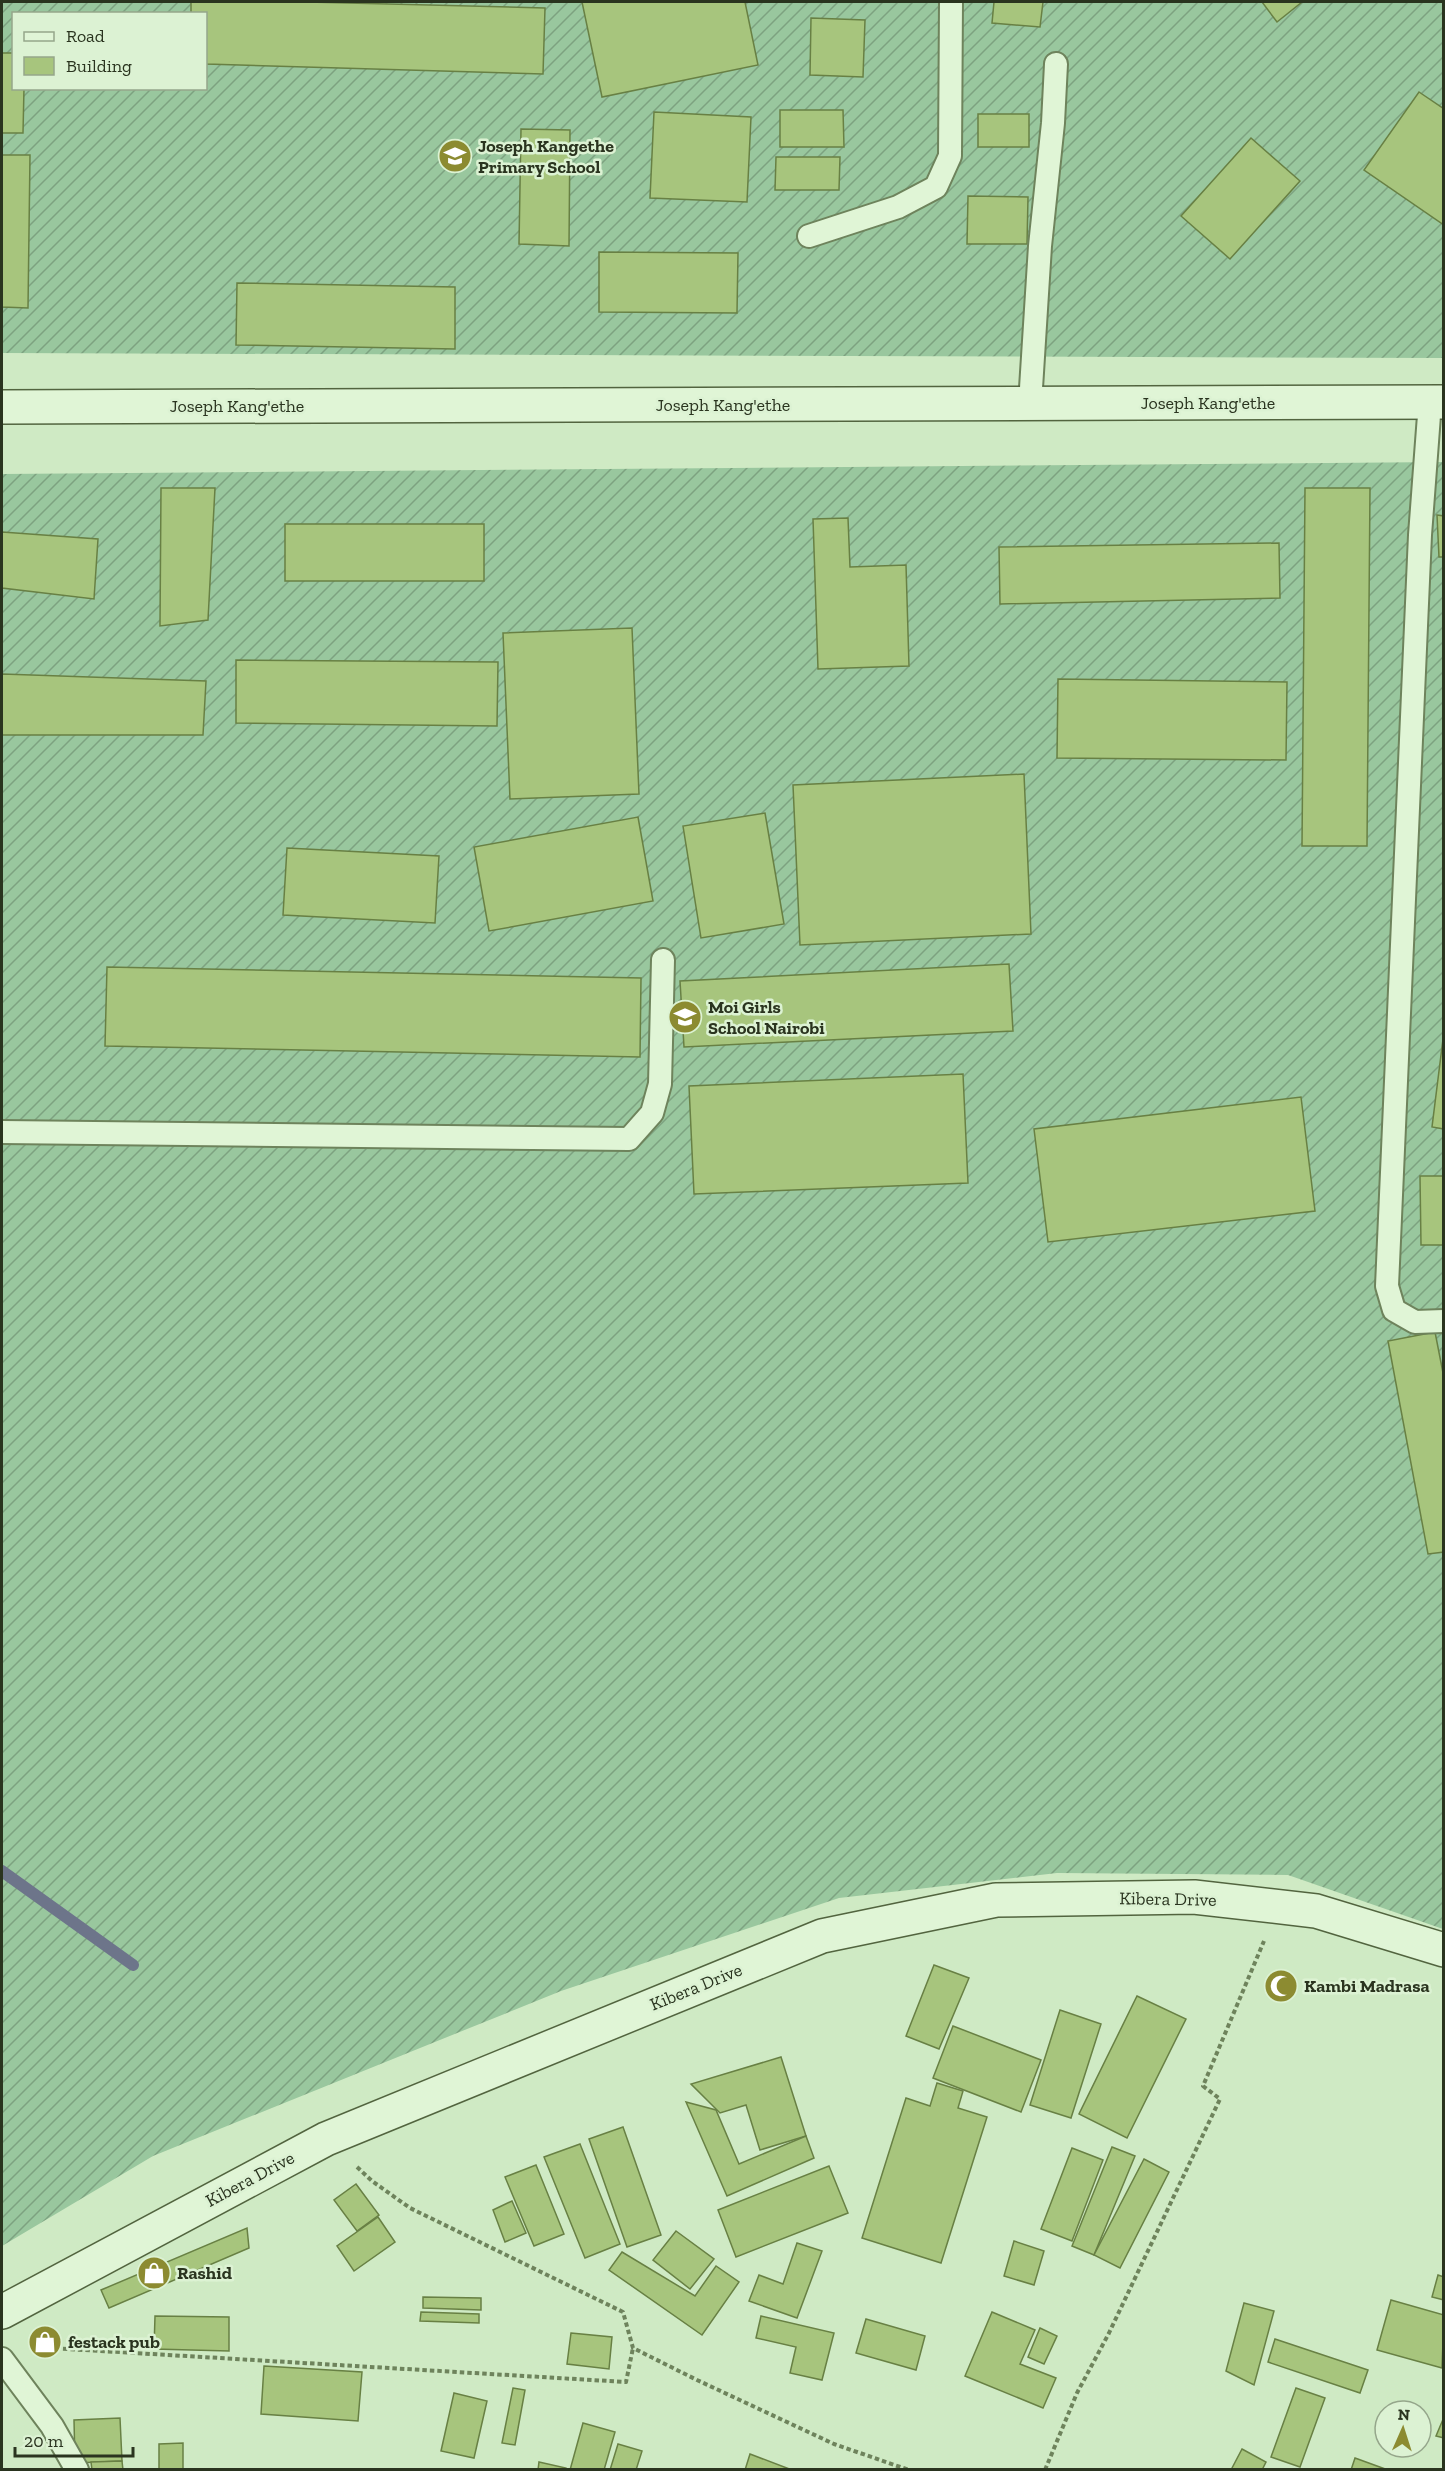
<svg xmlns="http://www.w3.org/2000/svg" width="1445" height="2471" font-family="'Zilla Slab',serif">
<defs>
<pattern id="garden-furrows" width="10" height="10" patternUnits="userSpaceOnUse" patternTransform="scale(1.5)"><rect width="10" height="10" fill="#99c79e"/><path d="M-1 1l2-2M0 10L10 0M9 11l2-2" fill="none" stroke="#7da280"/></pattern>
</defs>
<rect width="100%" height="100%" fill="#cfeac4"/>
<g fill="url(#garden-furrows)" fill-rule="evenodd">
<path d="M2,2H1443V358L2,353ZM14,14H206V88H14Z"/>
<path d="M1443,462V1929L1288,1875L1057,1873L839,1898L561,1991L153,2156L2,2246V474Z"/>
</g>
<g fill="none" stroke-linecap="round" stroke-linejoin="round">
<path stroke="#6d758a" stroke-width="12" d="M2,1871L133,1965"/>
</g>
<g fill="#a7c57d" stroke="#688044" stroke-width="1.5">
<path d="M191,2H307L545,8L543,74L206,64V14H191Z"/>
<path d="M582,2H745L758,65L602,97Z"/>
<path d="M994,2H1043L1040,27L992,23Z"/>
<path d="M1262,2H1302L1277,22Z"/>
<path d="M811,18L865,20L863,77L810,75Z"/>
<path d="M2,53H14V88H24L23,133H2Z"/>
<path d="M1419,92L1444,109V225L1364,170Z"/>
<path d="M780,110H843L844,147H780Z"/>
<path d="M654,112L751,117L747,202L650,198Z"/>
<rect x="978" y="114" width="51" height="33"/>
<path d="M521,129L570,130L569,246L519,244Z"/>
<path d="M1251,138L1300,181L1230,259L1181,216Z"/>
<path d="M2,155H30L28,308L2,307Z"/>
<path d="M776,157H840L839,190H775Z"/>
<path d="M968,196L1028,197L1027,244H967Z"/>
<path d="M599,252L738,253L737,313L599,312Z"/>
<path d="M237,283L455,287V349L236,345Z"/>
<path d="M161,488H215L208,620L160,626Z"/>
<path d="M1305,488H1370L1367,846H1302Z"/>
<path d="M1437,515L1444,516V557H1439Z"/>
<path d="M848,518L850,567L906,565L909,666L818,669L813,519Z"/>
<rect x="285" y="524" width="199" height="57"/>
<path d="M2,532L98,539L94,599L2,588Z"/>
<path d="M1279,543L1280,598L1000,604L999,547Z"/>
<path d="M632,628L639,794L510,799L503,633Z"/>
<path d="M236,660L498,662L497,726L236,723Z"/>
<path d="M2,674L206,681L203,735H2Z"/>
<path d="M1058,679L1287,682L1286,760L1057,758Z"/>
<path d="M1024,774L1031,934L800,945L793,785Z"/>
<path d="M765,813L784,924L701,938L683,826Z"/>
<path d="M638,817L653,901L489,931L474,847Z"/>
<path d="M287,848L439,856L435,923L283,915Z"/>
<path d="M1009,964L1013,1031L684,1047L680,981Z"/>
<path d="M107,967L641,978L640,1057L105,1046Z"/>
<path d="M1444,1031V1129L1432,1127Z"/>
<path d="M963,1074L968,1183L694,1194L689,1086Z"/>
<path d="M1301,1097L1315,1211L1048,1242L1034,1129Z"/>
<path d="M1420,1176H1444V1245H1421Z"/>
<path d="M1435,1332L1444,1378V1552L1428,1554L1388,1341Z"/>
<path d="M934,1965L969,1978L939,2049L906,2036Z"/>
<path d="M1137,1996L1186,2019L1127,2138L1079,2114Z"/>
<path d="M1060,2010L1101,2024L1071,2118L1030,2105Z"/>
<path d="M953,2026L1041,2060L1021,2112L933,2078Z"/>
<path d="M781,2057L806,2136L760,2150L746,2105L720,2113L691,2084Z"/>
<path d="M937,2083L963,2091L958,2108L987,2117L941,2263L862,2238L906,2098L930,2106Z"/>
<path d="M686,2102L716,2110L739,2164L806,2136L814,2158L727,2196Z"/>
<path d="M623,2127L661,2235L627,2247L589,2139Z"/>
<path d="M580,2144L620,2244L585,2258L544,2157Z"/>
<path d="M1112,2147L1135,2156L1094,2255L1072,2246Z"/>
<path d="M1072,2148L1103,2160L1072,2241L1041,2229Z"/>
<path d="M1144,2159L1169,2172L1120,2268L1094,2255Z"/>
<path d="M536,2165L564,2234L534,2246L505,2177Z"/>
<path d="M829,2166L848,2213L736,2257L718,2210Z"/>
<path d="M356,2184L379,2215L357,2231L334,2200Z"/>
<path d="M512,2201L526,2233L505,2242L493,2210Z"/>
<path d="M378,2217L395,2242L354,2271L337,2246Z"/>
<path d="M247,2228L249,2248L109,2308L101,2290Z"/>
<path d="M676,2231L714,2259L690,2289L653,2260Z"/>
<path d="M1014,2241L1044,2251L1034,2285L1004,2276Z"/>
<path d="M797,2243L822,2251L797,2318L749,2301L759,2275L783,2284Z"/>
<path d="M622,2252L695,2296L716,2266L739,2282L702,2335L609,2270Z"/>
<path d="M1438,2275L1444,2277V2300L1432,2297Z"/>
<path d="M423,2297L481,2298V2310L423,2308Z"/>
<path d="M1391,2300L1444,2315L1442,2368L1377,2350Z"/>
<path d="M1244,2303L1274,2311L1254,2385L1226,2371Z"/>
<path d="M421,2312L479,2314V2323L420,2321Z"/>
<path d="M992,2312L1035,2330L1020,2364L1056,2378L1043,2408L965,2376Z"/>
<path d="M155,2316L229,2317V2351L154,2349Z"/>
<path d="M761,2316L834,2333L822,2380L790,2373L796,2347L756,2338Z"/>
<path d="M866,2319L925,2336L916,2370L856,2353Z"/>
<path d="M1040,2328L1057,2336L1044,2364L1028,2357Z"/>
<path d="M571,2333L612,2337L609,2369L567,2364Z"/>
<path d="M1275,2339L1368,2370L1360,2393L1268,2362Z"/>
<path d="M264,2366L362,2372L358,2421L261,2414Z"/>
<path d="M513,2388L525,2390L515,2445L502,2443Z"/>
<path d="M1296,2388L1325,2398L1300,2467L1271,2457Z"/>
<path d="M454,2393L487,2401L474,2458L441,2451Z"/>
<path d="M1444,2417V2438L1436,2436Z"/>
<path d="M120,2418L122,2461L75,2463L74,2420Z"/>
<path d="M583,2423L615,2432L604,2470H570Z"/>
<path d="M183,2443V2470H159V2444Z"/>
<path d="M618,2444L642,2451L636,2470H610Z"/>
<path d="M1242,2449L1266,2462L1262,2470H1231Z"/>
<path d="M750,2454L792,2470H745Z"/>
<path d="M1355,2458L1388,2470H1351Z"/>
<path d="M122,2461L123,2470H92L91,2462Z"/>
<path d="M539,2462L566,2468V2470H538Z"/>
</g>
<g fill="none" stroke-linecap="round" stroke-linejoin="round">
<defs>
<g id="lane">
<path d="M809,236L898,207L936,187L950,156L951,2"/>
<path d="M1430,402L1420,535L1387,1286L1394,1310L1415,1322L1444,1321"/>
<path d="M1030,404L1040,246L1053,123L1056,64"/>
<path d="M2,1132L629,1139L652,1113L660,1084L663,960"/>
<path d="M2,2359L52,2426L77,2470"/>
</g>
<g id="secondary">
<path d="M2,407L1444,402"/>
<path d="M2,2312L326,2139L822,1936L996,1900L1194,1897L1316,1911L1444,1950"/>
</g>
</defs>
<use href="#lane" stroke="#6e835c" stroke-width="26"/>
<use href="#secondary" stroke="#52643f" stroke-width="36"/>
<g stroke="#6e835c" stroke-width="4" stroke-dasharray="4.5 3" stroke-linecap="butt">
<path d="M357,2167L372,2181L410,2208L623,2312L633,2348L697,2380L834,2444L909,2470"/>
<path d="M33,2347L626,2382L633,2348"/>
<path d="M1045,2470L1077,2393L1109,2333L1220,2099L1203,2086L1264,1941"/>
</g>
<use href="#lane" stroke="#e0f5d6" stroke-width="22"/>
<use href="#secondary" stroke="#e0f5d6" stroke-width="33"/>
</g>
<defs>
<symbol id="school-disc" viewBox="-11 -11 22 22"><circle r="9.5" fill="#8c8b31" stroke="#dcf2d3"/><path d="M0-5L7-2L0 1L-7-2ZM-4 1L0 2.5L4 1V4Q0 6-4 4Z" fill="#fff"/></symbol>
<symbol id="mosque-disc" viewBox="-11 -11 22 22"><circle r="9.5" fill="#8c8b31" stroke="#dcf2d3"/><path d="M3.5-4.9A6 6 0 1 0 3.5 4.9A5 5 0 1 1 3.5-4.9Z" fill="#fff"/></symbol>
<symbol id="shop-disc" viewBox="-11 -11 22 22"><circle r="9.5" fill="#8c8b31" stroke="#dcf2d3"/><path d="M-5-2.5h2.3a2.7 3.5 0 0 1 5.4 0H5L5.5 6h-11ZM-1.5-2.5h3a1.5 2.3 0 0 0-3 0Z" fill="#fff"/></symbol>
</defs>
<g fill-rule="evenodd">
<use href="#school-disc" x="436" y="137" width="38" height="38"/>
<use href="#school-disc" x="666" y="998" width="38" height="38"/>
<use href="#mosque-disc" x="1262" y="1967" width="38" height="38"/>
<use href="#shop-disc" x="135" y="2254" width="38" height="38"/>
<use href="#shop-disc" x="26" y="2323" width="38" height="38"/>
</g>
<g text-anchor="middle" stroke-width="5" stroke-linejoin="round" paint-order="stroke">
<g font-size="18" font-weight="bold" fill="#2a341f" stroke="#dcf2d3" text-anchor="start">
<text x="478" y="152">Joseph Kangethe<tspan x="478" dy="21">Primary School</tspan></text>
<text x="708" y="1013">Moi Girls<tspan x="708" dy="21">School Nairobi</tspan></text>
<text x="1304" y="1992">Kambi Madrasa</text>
<text x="177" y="2279">Rashid</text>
<text x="68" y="2348">festack pub</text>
</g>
<g font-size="18" fill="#2a341f" stroke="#dcf2d3">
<text x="1208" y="409">Joseph Kang'ethe</text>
<text x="723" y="411">Joseph Kang'ethe</text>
<text x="237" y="412">Joseph Kang'ethe</text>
<text transform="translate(1168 1899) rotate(1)" y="6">Kibera Drive</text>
<text transform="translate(696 1987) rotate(-22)" y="6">Kibera Drive</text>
<text transform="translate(250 2179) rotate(-28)" y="6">Kibera Drive</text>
</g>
</g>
<rect width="1445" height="2471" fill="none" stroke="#2a341f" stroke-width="6"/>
<rect x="12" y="12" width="195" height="78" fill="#dcf2d3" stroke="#95a68b" stroke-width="1.5"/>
<rect x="24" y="32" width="30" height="9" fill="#e0f5d6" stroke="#95a68b" stroke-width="1.5"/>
<text x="66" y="42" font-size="18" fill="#2a341f">Road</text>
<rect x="24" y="57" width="30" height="18" fill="#a7c57d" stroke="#95a68b" stroke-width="1.5"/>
<text x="66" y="72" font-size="18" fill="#2a341f">Building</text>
<g transform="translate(1403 2429) rotate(3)"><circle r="28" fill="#dcf2d3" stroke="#95a68b" stroke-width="1.5"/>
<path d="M0-4.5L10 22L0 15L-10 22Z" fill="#8c8b31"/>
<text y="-9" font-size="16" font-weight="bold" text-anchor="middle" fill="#2a341f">N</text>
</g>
<path d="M15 2447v9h118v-9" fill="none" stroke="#2a341f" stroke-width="3"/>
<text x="24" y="2447" font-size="18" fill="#2a341f" stroke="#dcf2d3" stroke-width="4.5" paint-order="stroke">20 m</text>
</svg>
